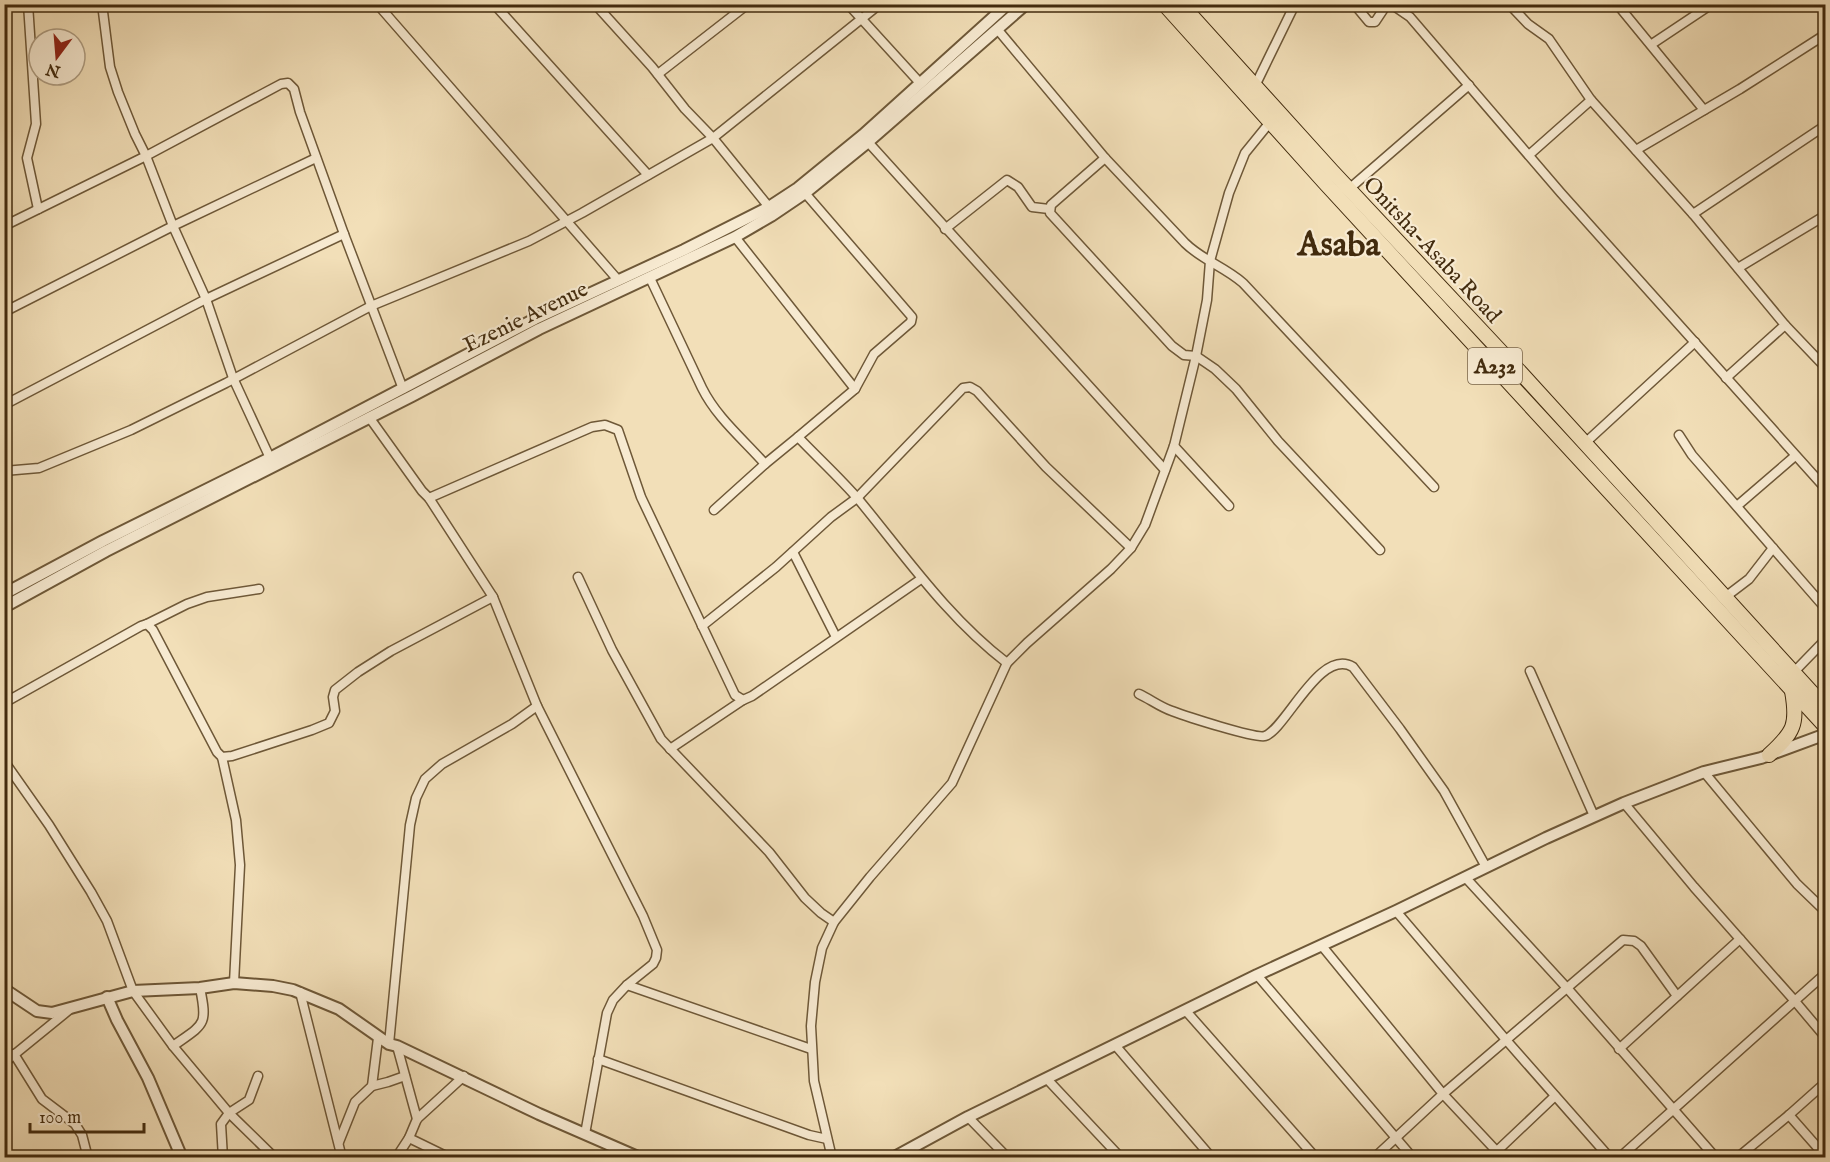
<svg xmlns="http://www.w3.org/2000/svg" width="1830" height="1162" font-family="'IM FELL English',serif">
<rect width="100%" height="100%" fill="#f2dfb8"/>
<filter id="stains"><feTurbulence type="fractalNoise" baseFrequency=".00333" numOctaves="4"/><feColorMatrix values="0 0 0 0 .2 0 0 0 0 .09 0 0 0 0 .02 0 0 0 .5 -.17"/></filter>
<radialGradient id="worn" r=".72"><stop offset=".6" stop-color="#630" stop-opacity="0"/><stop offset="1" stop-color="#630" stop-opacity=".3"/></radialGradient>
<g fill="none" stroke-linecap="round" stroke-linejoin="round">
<defs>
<g id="minor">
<path d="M28,4L36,124L27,158L38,209"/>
<path d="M102,4L110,67L118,92L135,134L146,156L173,226L206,299L233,378L270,458"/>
<path d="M494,4L648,175"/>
<path d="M595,4L652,67L685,109L713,138L769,207"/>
<path d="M848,4L920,83"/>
<path d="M1354,4L1369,22H1375L1387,4"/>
<path d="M1391,4L1410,17L1561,193L1826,489"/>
<path d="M1509,4L1528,24L1549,39L1591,100L1693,214L1785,325L1826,368"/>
<path d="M1617,4L1704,110"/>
<path d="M379,6L618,280"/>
<path d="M998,30L1105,158L1185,243C1202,260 1225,267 1243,283L1434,487"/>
<path d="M1652,44L1712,4"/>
<path d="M658,74L748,4"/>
<path d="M1255,86L1295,4"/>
<path d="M868,142L1165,470"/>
<path d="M1636,150L1740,89L1826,34"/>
<path d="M1529,155L1591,100"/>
<path d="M1105,158L1051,205L1050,213L1172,346L1184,355L1196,356L1215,369L1236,389L1278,441L1380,550"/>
<path d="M1349,189L1469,85"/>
<path d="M1693,214L1826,125"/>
<path d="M4,226L146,156L281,84L288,83L294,89L300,112L344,234L403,389"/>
<path d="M945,229L1007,180L1018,187L1032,207L1049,209"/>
<path d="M735,237L855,389"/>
<path d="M1738,268L1826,215"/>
<path d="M650,278L702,388C717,418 743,439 765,464L798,437C818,458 840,478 859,500C906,557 948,618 1007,663"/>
<path d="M4,312L173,226L316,158"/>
<path d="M1726,378L1785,325"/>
<path d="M4,405L206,299L344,234"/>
<path d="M369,417L422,491L429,498L493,597L537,706L643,916L657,950L656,958L653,964L627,985L613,1000L607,1013L585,1134"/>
<path d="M1679,435L1692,455L1826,609"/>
<path d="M798,437L855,389L874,354L911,322L912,317L805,193"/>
<path d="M1584,444L1695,342"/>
<path d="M1174,446L1229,506"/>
<path d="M4,471L39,468L131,430L226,383L371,306L529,241L582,213L713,138L880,4"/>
<path d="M429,498L592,427L605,425L618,430L641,497L735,695L743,700L752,696L921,579"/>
<path d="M1737,506L1795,456"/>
<path d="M714,510L765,464"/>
<path d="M793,552L836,637"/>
<path d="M578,577L612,650L661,739L769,852L805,898L821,913L834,922"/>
<path d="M1724,598L1749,579L1773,548"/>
<path d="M147,624L187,604L207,597L259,589"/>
<path d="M702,626L776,567L831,517L857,498L963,388L970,387L977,391L1046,467L1131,548"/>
<path d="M1530,671L1594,816"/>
<path d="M1793,673L1826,639"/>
<path d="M1139,694C1150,699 1160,707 1172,711C1185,716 1256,739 1265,736C1286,729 1320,647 1353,667L1400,729L1444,791L1486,867"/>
<path d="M4,703L141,626L147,624L153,630L217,752L222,757L236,820L240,865L234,983"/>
<path d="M670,749L743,700"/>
<path d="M222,757L232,756L312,730L329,723L335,711L333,697L335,690L358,672L391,651L493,597"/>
<path d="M4,761L49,825L91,892L107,921L133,991L173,1046L229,1113L275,1158"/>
<path d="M1704,772L1797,884L1826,912"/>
<path d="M1624,803L1694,887L1794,1000L1826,1038"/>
<path d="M1465,877L1567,988L1716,1158"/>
<path d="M1396,911L1507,1041L1610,1158"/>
<path d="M1322,946L1443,1094L1374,1158"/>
<path d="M1257,975L1413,1158"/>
<path d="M627,985L811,1049"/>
<path d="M300,992L342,1158"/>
<path d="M1186,1011L1316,1158"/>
<path d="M389,1044L410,825L416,798L425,779L442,764L512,724L537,706"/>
<path d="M1115,1045L1212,1158"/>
<path d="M173,1046C204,1024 208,1026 200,988"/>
<path d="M397,1046L417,1119"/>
<path d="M1619,1049L1740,939"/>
<path d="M14,1054L42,1099L75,1124L82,1135L88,1158"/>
<path d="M598,1059L809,1135L827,1139"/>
<path d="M4,1063L69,1010"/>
<path d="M1047,1079L1121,1158"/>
<path d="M372,1086L388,1082L405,1076"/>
<path d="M1789,1115L1826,1157"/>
<path d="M968,1117L1008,1158"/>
<path d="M409,1138L450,1158"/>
<path d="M339,1142L355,1102L372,1086L378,1038"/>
<path d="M223,1158L221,1124L229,1113L249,1100L258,1076"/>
<path d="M396,1158L409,1138L417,1119L464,1076"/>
<path d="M832,1158L814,1081L811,1026L815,982L822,948L834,922L870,877L952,783L1007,663L1027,643L1111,569L1131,548L1145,525L1174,446L1196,356L1207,300L1210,261L1229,193L1245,153L1271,121"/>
<path d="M1485,1158L1497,1151L1555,1096"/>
<path d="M1503,1158L1443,1094L1623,940L1634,941L1641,946L1677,996"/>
<path d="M1619,1158L1826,973"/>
<path d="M1737,1158L1789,1115L1826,1082"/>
</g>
<g id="tertiary">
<path d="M4,594L103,541L270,458L535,319L684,250L769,207L798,188L863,135L1008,4"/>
<path d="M4,607L106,551L412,396L539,329L735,237L771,216L805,193L868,142L1026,4"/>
<path d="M4,989L37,1011L52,1013L133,991L200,988L234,983L273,986L293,990L339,1009L389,1044L397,1046L539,1114L640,1158"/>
<path d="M107,997L117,1020L148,1078L182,1158"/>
<path d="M893,1158L968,1117L1257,975L1396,911L1546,838L1624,803L1704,772L1761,758L1826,734"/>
</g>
<g id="trunk">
<path d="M1164,4L1325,183L1826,727"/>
<path d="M1181,4L1332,171L1521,373L1826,708"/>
<path d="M1769,755C1794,732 1798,725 1792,691"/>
</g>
</defs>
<use href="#minor" stroke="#6e5838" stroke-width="11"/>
<use href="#tertiary" stroke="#6e5838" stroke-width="14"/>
<use href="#trunk" stroke="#422b0e" stroke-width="16"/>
<use href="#minor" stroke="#f7ead1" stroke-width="8"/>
<use href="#tertiary" stroke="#f7ead1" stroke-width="10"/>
<use href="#trunk" stroke="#f2dfb8" stroke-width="14"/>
</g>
<g text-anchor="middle" stroke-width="4.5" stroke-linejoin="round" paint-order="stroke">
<rect fill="#f7ead1" stroke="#786448" stroke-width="1.5" x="1468" y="348" width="54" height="36" rx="4.5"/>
<g font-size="21" font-weight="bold" fill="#422b0e">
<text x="1495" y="373">A232</text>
</g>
<g font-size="22" fill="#422b0e" stroke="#f7ead1">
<text transform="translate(1433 249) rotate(47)" y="8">Onitsha-Asaba Road</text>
<text transform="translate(525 316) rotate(-26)" y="8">Ezenie Avenue</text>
</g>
<g font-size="34" font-weight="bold" fill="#422b0e" stroke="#f7ead1">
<text x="1339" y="255">Asaba</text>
</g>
</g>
<rect width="1830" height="1162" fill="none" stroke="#f2dfb8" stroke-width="24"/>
<rect x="6" y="6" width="1818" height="1150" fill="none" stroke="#422b0e" stroke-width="3"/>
<rect x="12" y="12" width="1806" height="1138" fill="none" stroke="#422b0e" stroke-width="1.5"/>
<g transform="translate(57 57) rotate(196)"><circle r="28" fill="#f7ead1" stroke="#af9e83" stroke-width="1.5"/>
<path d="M0-4.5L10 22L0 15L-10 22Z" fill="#8f2418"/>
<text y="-9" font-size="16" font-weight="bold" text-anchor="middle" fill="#422b0e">N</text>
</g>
<path d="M30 1123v9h114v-9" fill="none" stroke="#422b0e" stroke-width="3"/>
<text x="39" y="1123" font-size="18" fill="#422b0e" stroke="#f7ead1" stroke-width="4.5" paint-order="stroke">100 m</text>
<rect width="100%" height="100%" filter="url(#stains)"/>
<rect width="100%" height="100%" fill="url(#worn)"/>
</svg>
